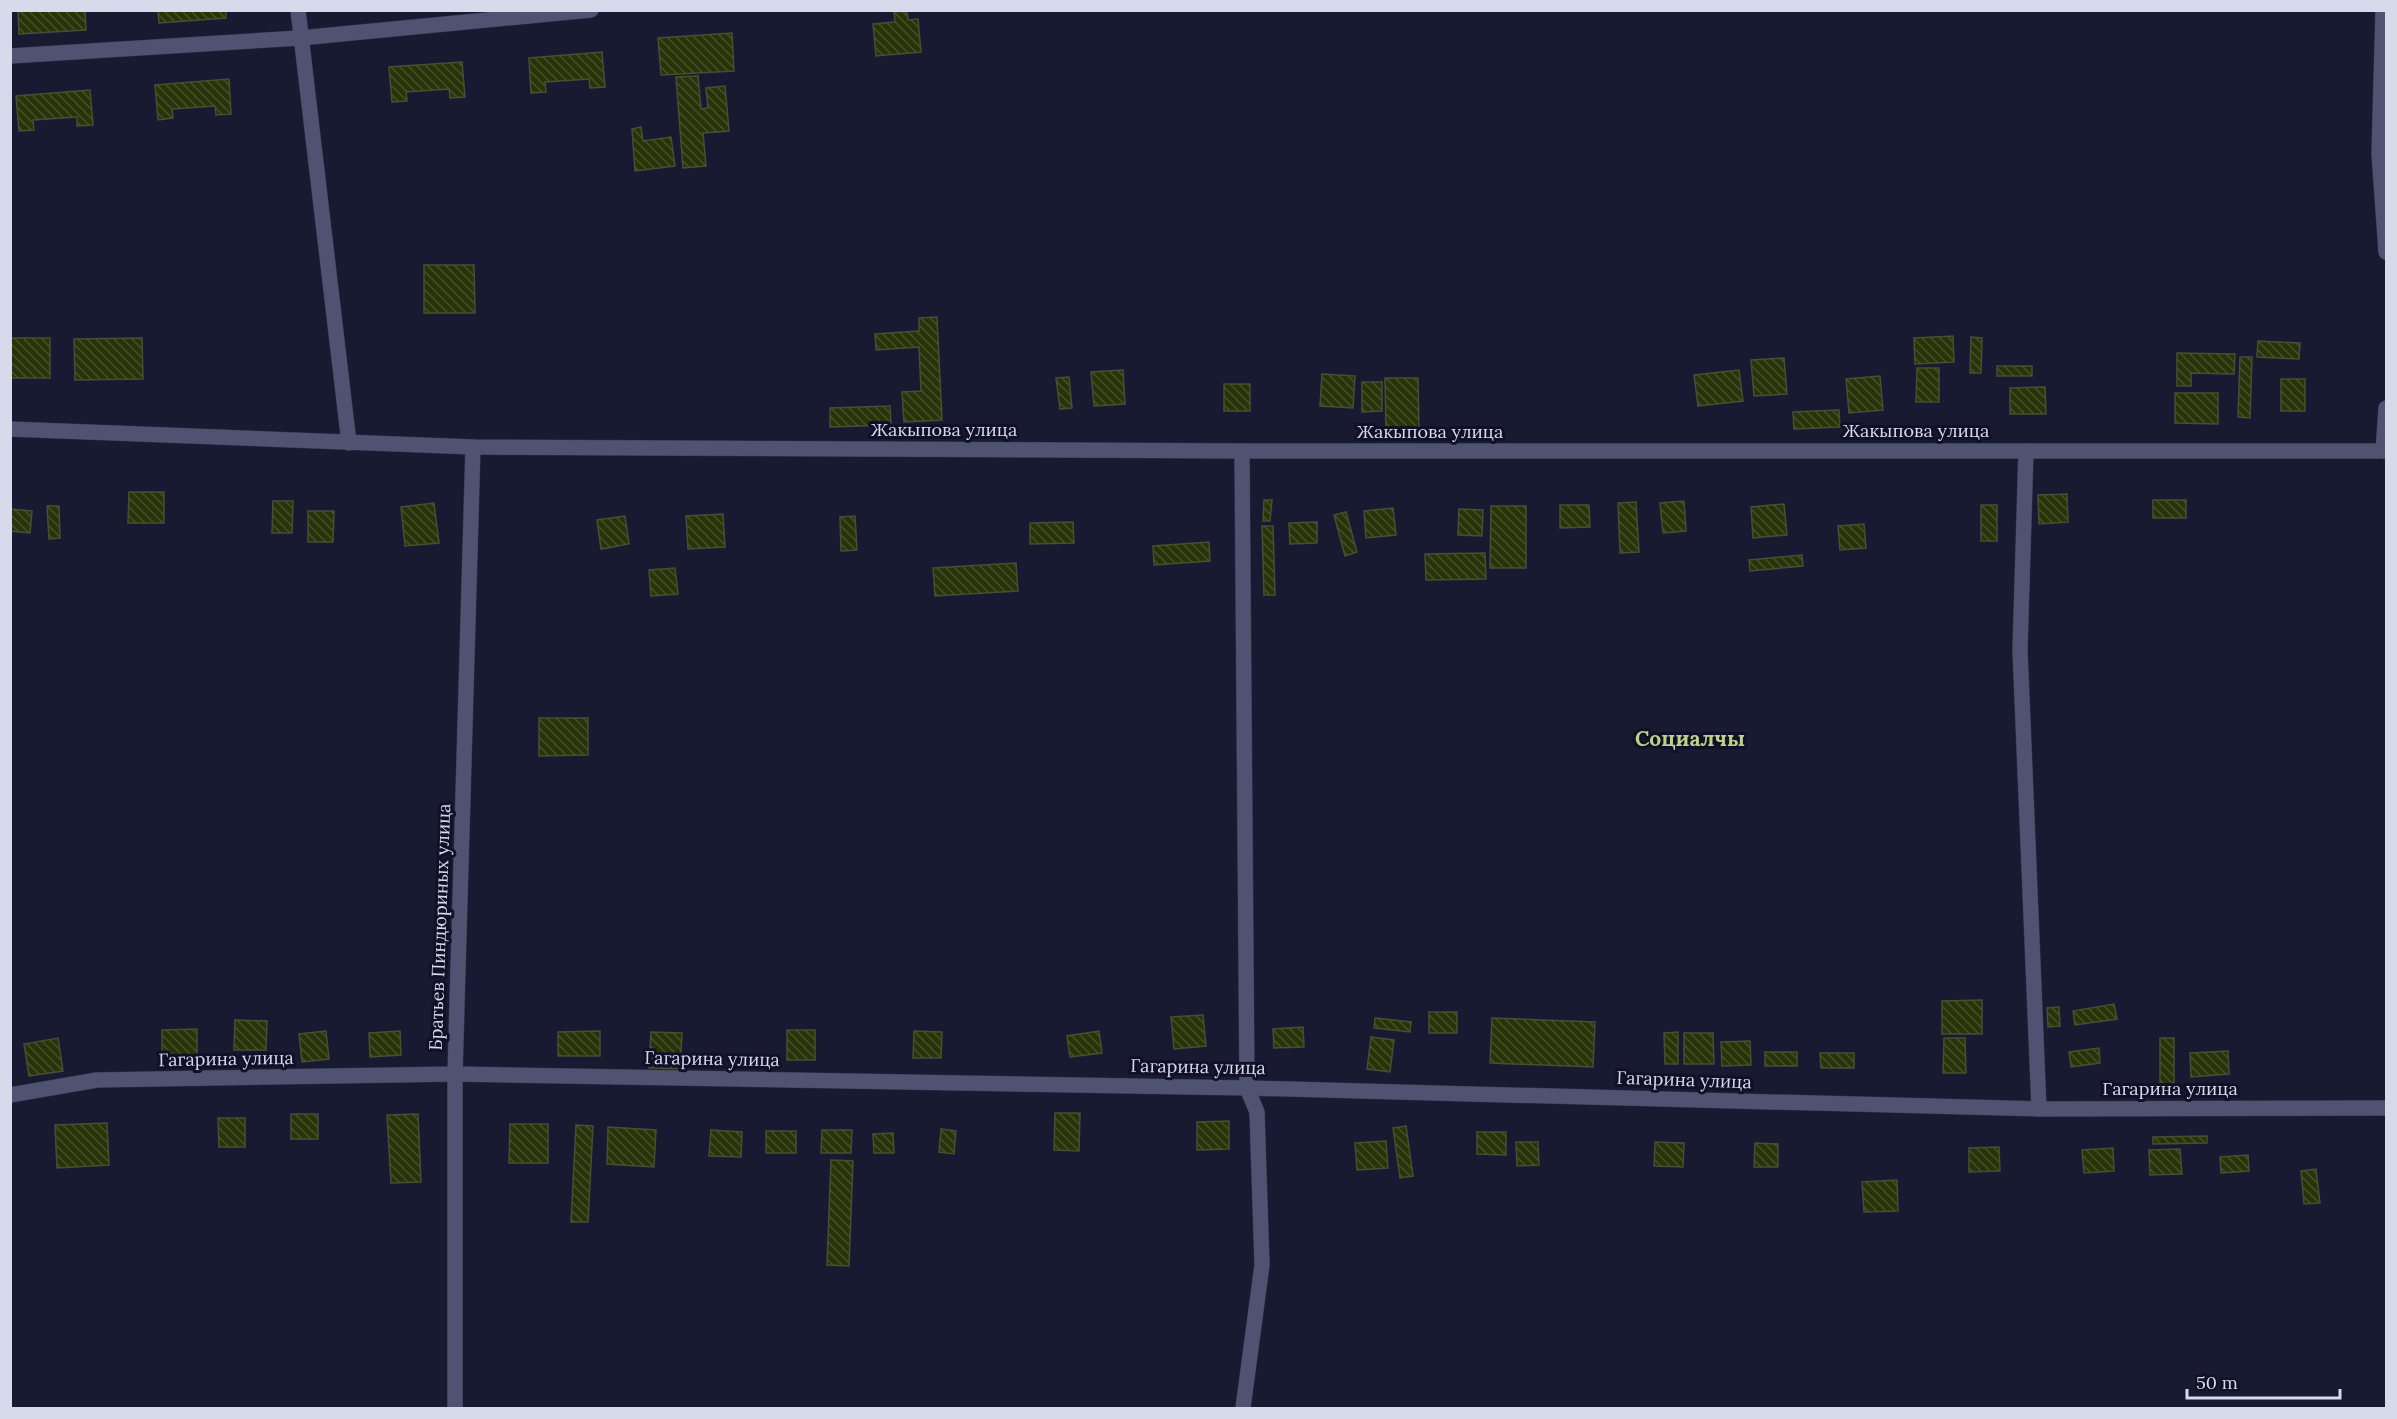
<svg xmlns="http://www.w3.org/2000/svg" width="2397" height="1419" font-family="Lora,serif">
<defs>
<pattern id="building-back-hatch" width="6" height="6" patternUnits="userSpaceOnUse" patternTransform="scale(1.5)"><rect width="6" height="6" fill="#293308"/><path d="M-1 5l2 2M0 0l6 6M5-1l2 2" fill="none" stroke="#47502c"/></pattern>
</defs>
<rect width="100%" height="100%" fill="#181a32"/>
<g fill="url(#building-back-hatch)" stroke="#474f33" stroke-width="1.5">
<path d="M18,10H85L86,30L19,34Z"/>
<path d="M158,10H226V18L159,23Z"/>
<path d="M907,11L908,20L918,19L921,52L876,56L873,24L895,22L894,12Z"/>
<path d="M732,33L734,71L661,75L658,38Z"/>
<path d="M602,52L605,87L590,88L589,79L545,82L546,92L531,93L529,58Z"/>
<path d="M462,62L465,97L450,98L449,89L406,92L407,101L392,102L389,67Z"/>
<path d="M698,76L701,109L708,108L706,88L725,86L729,131L703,133L706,166L683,168L676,77Z"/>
<path d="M229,79L231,114L216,115L215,106L172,109L173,118L158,120L155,85Z"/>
<path d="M90,90L93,125L77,126V117L33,120L34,130L19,131L16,96Z"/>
<path d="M641,127L643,141L671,137L675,166L635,171L632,129Z"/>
<path d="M424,265H474L475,313H424Z"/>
<path d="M937,317L942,420L904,422L902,392L921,391L919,347L876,350L875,334L919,331V318Z"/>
<path d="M1953,336L1954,362L1915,364L1914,338Z"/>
<path d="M1971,337L1982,338L1981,373H1970Z"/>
<rect x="10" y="338" width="40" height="40"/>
<path d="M142,338L143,379L75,380L74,339Z"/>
<path d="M2258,341L2300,343L2299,359L2257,357Z"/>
<path d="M2177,353L2235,354L2234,374L2191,373V386H2177Z"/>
<path d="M2240,357H2252L2250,418L2238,417Z"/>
<path d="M1784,358L1787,394L1754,396L1751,360Z"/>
<rect x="1997" y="366" width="35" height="10"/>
<path d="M1917,368H1939V402H1916Z"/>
<path d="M1123,370L1125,404L1094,406L1091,372Z"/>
<path d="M1739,370L1743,401L1698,406L1694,375Z"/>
<path d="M1322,374L1355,376L1353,408L1320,406Z"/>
<path d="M1880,376L1883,410L1849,413L1846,379Z"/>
<path d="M1069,377L1072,408L1060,409L1056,378Z"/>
<path d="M1385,378H1418L1419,429H1386Z"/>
<rect x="2281" y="379" width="24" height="32"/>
<path d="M1362,382H1382V411L1362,412Z"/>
<rect x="1224" y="384" width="26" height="27"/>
<path d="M2045,387L2046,414H2010V388Z"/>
<path d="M2175,393H2218V424L2175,423Z"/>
<path d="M890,406L891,425L830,427V408Z"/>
<path d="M1839,410L1840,427L1794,429L1793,412Z"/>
<path d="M129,492H164V523H128Z"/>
<path d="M2067,494L2068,522L2039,524L2038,495Z"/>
<path d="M1264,500H1272L1270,521H1263Z"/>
<rect x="2153" y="500" width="33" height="18"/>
<path d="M273,501H293L292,533H272Z"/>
<path d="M1684,501L1686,531L1663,533L1660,503Z"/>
<path d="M1636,502L1639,552L1620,553L1618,503Z"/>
<path d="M434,503L439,543L405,546L401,507Z"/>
<path d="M1784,504L1787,535L1753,538L1751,507Z"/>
<path d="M1560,505H1589L1590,527L1560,528Z"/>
<rect x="1981" y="505" width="16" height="36"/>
<path d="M47,506H59L60,538L49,539Z"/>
<path d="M1491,506H1526V568H1490Z"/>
<path d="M1393,508L1396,535L1366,538L1364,511Z"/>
<path d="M10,509L32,511L30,533L10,531Z"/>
<path d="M1459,509L1483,510L1482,536L1458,535Z"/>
<path d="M308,511H334L333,542H308Z"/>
<path d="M1346,512L1357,552L1345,556L1334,515Z"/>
<path d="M723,514L725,547L688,549L686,516Z"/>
<path d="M625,516L629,544L601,549L597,520Z"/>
<path d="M855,516L857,550L841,551L840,517Z"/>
<path d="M1073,522L1074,543L1030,544V523Z"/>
<path d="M1317,522V543L1290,544L1289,523Z"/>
<path d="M1864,524L1866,548L1840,550L1838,526Z"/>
<path d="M1262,526H1273L1275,595H1264Z"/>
<path d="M1209,542L1210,561L1154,565L1153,546Z"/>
<path d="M1485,553L1486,579L1426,580L1425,554Z"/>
<path d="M1802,555L1803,566L1750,571L1749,560Z"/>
<path d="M1016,563L1018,591L935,596L933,568Z"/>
<path d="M675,568L678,594L651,596L649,570Z"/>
<path d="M539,718H588V755L539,756Z"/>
<path d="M1982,1000V1034H1942V1001Z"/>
<path d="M2114,1004L2117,1019L2075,1025L2073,1011Z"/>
<path d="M2059,1007L2060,1026L2048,1027L2047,1008Z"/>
<rect x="1429" y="1012" width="28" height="21"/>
<path d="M1203,1015L1206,1046L1174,1049L1171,1017Z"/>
<path d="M1375,1018L1411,1022L1410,1032L1374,1028Z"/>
<path d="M1492,1018L1595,1022L1593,1067L1490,1063Z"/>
<path d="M235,1020L267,1021L266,1050H234Z"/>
<path d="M1303,1027L1304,1047L1274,1048L1273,1029Z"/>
<path d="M197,1029V1057L162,1058V1030Z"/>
<rect x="787" y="1030" width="28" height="30"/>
<path d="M326,1031L329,1059L302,1062L299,1034Z"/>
<path d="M400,1031L401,1055L370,1057L369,1033Z"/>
<path d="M600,1031V1056H558V1032Z"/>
<path d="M914,1031L942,1032L941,1058H913Z"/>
<path d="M1099,1031L1102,1053L1070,1057L1067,1036Z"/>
<path d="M651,1032L682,1033L680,1069L649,1068Z"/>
<path d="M1678,1032V1064H1665L1664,1033Z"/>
<path d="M1684,1033H1713L1714,1064H1684Z"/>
<path d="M1371,1037L1394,1040L1390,1072L1367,1069Z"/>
<path d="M58,1038L63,1071L29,1076L24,1044Z"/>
<path d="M1944,1038H1965L1966,1073H1943Z"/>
<rect x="2160" y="1038" width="14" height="49"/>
<path d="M1750,1041L1751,1065L1722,1066L1721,1042Z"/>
<path d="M2099,1048L2100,1063L2071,1067L2069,1052Z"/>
<path d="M2228,1051L2229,1074L2191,1077L2190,1053Z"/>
<rect x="1765" y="1052" width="32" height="14"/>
<path d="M1820,1053H1854V1068H1821Z"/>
<path d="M1055,1113H1080L1079,1151L1054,1150Z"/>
<rect x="291" y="1114" width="27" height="25"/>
<path d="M418,1114L421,1182L391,1183L387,1115Z"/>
<path d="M218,1118H245V1147H219Z"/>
<path d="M1229,1121V1149L1197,1150V1122Z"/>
<path d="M107,1123L109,1165L57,1168L55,1125Z"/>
<path d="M510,1124H548V1163H509Z"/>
<path d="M576,1125L593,1126L588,1222H571Z"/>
<path d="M1406,1126L1413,1176L1400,1178L1393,1128Z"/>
<path d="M608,1127L656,1130L654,1167L607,1164Z"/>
<path d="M941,1129L956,1131L954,1154L939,1152Z"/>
<path d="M711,1130L742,1132L741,1157L709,1156Z"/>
<path d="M822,1130H852L851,1153H821Z"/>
<rect x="766" y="1131" width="30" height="22"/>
<path d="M1477,1132H1506V1155L1477,1154Z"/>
<path d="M893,1133L894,1153H874L873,1134Z"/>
<path d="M2207,1136V1143L2153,1144V1137Z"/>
<path d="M1386,1141L1388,1168L1357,1170L1355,1143Z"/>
<path d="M1516,1142H1538L1539,1165L1517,1166Z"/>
<path d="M1655,1142L1684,1143L1683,1167L1654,1166Z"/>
<path d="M1755,1143L1778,1144V1167H1754Z"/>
<path d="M1999,1147L2000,1171L1969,1172V1148Z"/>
<path d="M2113,1148L2114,1171L2084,1173L2082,1150Z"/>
<path d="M2180,1149L2182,1174L2150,1175L2149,1150Z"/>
<path d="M2248,1155L2249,1171L2221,1173L2220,1157Z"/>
<path d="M831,1160L853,1161L849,1266L827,1265Z"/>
<path d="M2316,1169L2320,1203L2304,1204L2301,1171Z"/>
<path d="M1897,1180L1898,1211L1864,1212L1862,1182Z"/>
</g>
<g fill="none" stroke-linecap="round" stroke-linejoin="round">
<defs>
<g id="minor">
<path d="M298,10L349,443"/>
<path d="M2383,10L2379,154L2386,252"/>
<path d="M10,56L300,38L591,10"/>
<path d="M10,429L473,447L1242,451H2386"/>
<path d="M1242,451L1247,1088L1257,1112L1262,1265L1243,1408"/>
<path d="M2026,451L2020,650L2039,1109"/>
<path d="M2383,451L2386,408"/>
<path d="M10,1095L97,1080L455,1074L1247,1088L2039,1109L2386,1108"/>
<path d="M455,1408V1074L473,447"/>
</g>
</defs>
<use href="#minor" stroke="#33354c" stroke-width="16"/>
<use href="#minor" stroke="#4f5371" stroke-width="15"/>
</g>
<g text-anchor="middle" stroke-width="6" stroke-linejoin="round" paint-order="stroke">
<g font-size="18" fill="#d7daea" stroke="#101128">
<text x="944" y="436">Жакыпова улица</text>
<text x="1916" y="437">Жакыпова улица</text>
<text x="1430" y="438">Жакыпова улица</text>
<text transform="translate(440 927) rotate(-88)" y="6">Братьев Пиндюриных улица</text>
<text transform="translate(226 1059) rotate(-1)" y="6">Гагарина улица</text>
<text transform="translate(712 1059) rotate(1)" y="6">Гагарина улица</text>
<text transform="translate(1198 1067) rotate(1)" y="6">Гагарина улица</text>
<text transform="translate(1684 1080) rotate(2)" y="6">Гагарина улица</text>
<text x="2170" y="1095">Гагарина улица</text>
</g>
<g font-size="21" font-weight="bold" fill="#bcd289" stroke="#101128">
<text x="1690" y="746">Социалчы</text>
</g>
</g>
<rect width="2397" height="1419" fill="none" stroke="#d7daea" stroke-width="24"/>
<path d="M2187 1389v9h153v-9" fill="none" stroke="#d7daea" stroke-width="3"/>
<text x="2196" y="1389" font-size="18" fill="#d7daea" stroke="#101128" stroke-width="4.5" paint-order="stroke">50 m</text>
</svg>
